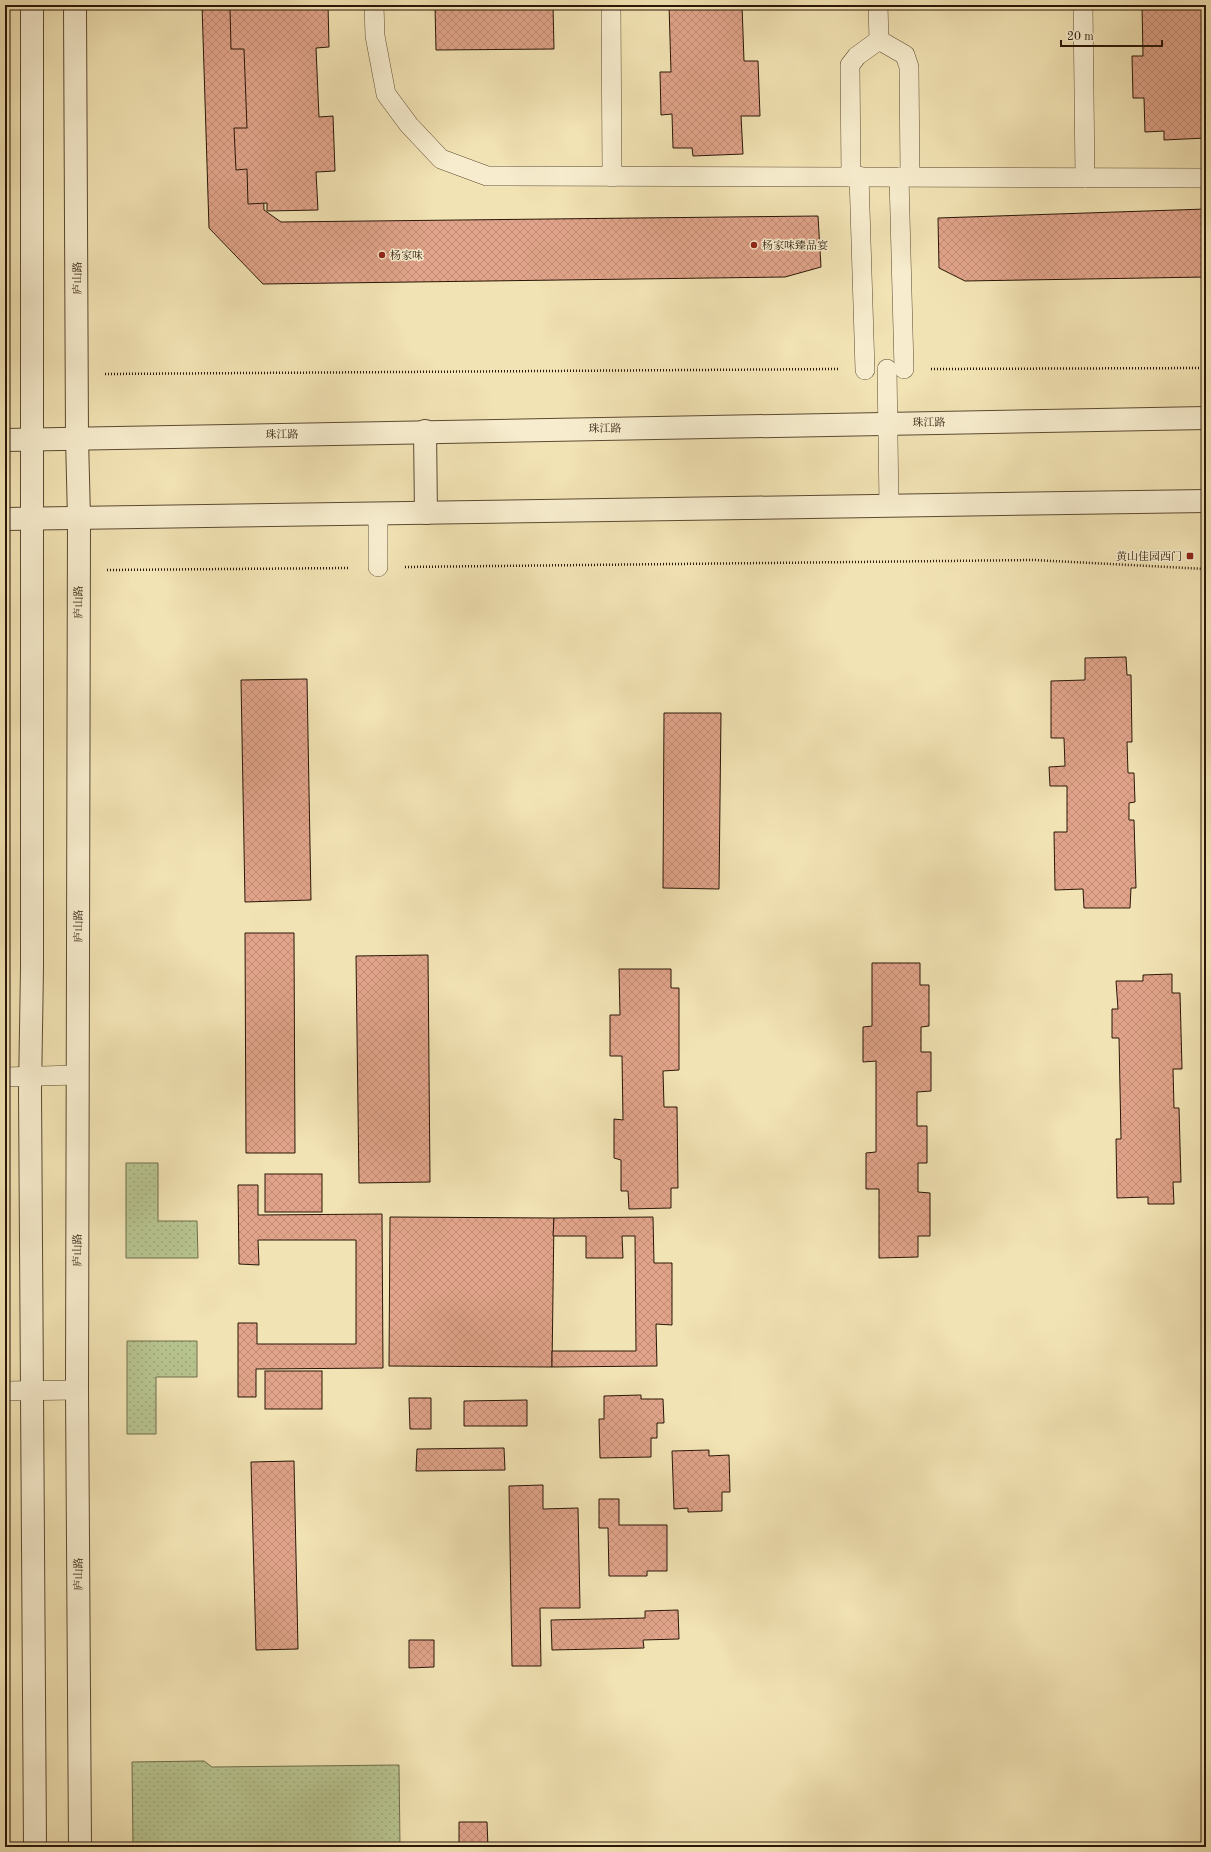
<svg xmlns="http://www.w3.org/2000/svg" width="1211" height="1852" font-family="'Old Standard TT','Noto Serif SC',serif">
<defs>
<pattern id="green-dots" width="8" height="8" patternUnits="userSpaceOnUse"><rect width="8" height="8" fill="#b7c490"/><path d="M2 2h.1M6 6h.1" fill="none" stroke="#9ea87b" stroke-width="1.8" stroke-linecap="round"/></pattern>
<pattern id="building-cross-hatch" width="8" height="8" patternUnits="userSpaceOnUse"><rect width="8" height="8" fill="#e1a48a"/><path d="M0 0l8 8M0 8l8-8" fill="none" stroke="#c18c76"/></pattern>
</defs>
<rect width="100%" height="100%" fill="#f2e3b4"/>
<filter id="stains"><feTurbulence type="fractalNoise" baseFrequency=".005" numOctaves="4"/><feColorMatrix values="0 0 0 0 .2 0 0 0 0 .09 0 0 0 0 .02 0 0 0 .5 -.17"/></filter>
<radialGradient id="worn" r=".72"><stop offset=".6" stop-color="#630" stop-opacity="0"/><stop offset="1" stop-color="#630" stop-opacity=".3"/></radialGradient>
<g fill="url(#green-dots)" stroke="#706e4c">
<path d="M126,1163H158V1221H197L198,1258H126Z"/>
<path d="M127,1341H197V1377H156V1434H127Z"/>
<path d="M204,1761L212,1767L399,1765L400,1847H133L132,1762Z"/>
</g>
<g fill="url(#building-cross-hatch)" stroke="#2a1707">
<path d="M202,5H258L264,210L281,222L818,216L821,267L785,277L263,284L209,228Z"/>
<path d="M246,5H328L329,47L316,48L319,117L333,116L335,171L316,172L318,210L267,211V203L248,204L247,169L236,170L234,128H247L244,49H231L230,8L246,7Z"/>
<path d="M435,5H553L554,49L436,50Z"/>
<path d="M669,5H742L744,61H758L760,116H741L743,154L693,156L692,148H673L672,114L661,115L660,72H671Z"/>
<path d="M1142,5H1206V138L1164,140V131L1145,132L1144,98H1133L1132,56H1143Z"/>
<path d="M1206,209V277L965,281L939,268L938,218Z"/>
<path d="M1126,657L1127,675H1131L1132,742H1127L1128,773H1134L1135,802L1129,803V820H1134L1136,888H1131L1130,908H1084L1083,889L1055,890L1054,832H1067V786H1050L1049,767L1065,766L1064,738H1051V681L1085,680V658Z"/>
<path d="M307,679L311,900L245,902L241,680Z"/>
<path d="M664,713H721L719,889L663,888Z"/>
<path d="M245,933H294L295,1153H246Z"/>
<path d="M428,955L430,1182L359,1183L356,956Z"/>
<path d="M872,963H920V985H929V1026L921,1027V1052H931V1091L917,1092V1126H927V1163H918V1192L930,1193V1236H918V1257L879,1258V1189H866V1153L876,1152V1061L863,1062V1027L872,1026Z"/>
<path d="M619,969H671V988H679V1070L663,1071L664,1107H677L678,1188H671V1208L629,1209L628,1191H621V1160L614,1158V1119L623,1120L622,1056H610V1015H620Z"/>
<path d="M1172,974V993H1180L1182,1069H1173L1174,1108H1179L1181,1182H1173L1174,1204H1148V1197L1117,1198L1116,1139H1121L1119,1038H1112V1009H1118L1116,981H1143V975Z"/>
<rect x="265" y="1174" width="57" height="38"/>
<path d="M238,1185H258V1215L382,1214L383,1368L256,1369V1397H238V1323H257V1344H356V1240H258L259,1265L239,1264Z"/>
<path d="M390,1217L554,1218L552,1367L389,1366Z"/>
<path d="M653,1217L654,1263H672V1325L656,1324L657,1366L552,1367V1351H636L635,1236H622L623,1258H586V1236H553L554,1218Z"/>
<rect x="265" y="1371" width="57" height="38"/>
<path d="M641,1395V1399H663L664,1423H657V1438H651V1457L600,1458L599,1419H604V1396Z"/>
<path d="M409,1398H431V1429H410Z"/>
<path d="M527,1400V1426H464V1401Z"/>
<path d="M504,1448L505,1470L416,1471L417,1449Z"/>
<path d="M709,1450V1456L729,1455L730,1492H722V1511L688,1512V1508L674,1509L672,1451Z"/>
<path d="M294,1461L298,1649L256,1650L251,1462Z"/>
<path d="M543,1485V1509L578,1508L580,1608H540L541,1666H512L509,1486Z"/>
<path d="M599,1499H619V1525H667V1571H647V1576H609L608,1528H599Z"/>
<path d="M678,1610L679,1639L643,1640L644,1648L552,1650L551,1620L645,1618V1611Z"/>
<path d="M409,1640H434V1667L409,1668Z"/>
<path d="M459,1822H487L488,1847H459Z"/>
</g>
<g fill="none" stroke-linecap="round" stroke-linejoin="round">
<defs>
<g id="service">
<path d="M374,5L375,36L386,94L409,125L441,159L487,176L1206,178"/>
<path d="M611,5L612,177"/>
<path d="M1083,5L1085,178"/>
<path d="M879,40L905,55L909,67L910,176"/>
<path d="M859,176L865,370"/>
<path d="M851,177L850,65L857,56L879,40L878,5"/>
<path d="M899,177L904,369"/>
<path d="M887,369L889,505"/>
<path d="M378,514V567"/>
<path d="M5,1077L77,1075"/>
<path d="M5,1391L77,1390"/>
</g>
<g id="tertiary">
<path d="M32,5V968L30,1091L35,1847"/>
<path d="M75,5L77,438L79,518L77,1390L80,1847"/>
<path d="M425,431L426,513"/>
<path d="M5,440L1206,418"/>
<path d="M5,519L1206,501"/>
</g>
</defs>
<use href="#service" stroke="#5c4a32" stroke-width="20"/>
<use href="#tertiary" stroke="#5c4a32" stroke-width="24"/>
<g stroke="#2a1707" stroke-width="2.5" stroke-dasharray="1 2" stroke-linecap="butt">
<path d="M931,369L1206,368"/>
<path d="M105,374L838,369"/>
<path d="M405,567L1034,560L1206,569"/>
<path d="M107,570L350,568"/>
</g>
<use href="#service" stroke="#f7edce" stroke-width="19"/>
<use href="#tertiary" stroke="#f7edce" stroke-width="22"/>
</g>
<g fill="#8f2418" stroke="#f7edce" stroke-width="1.5">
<circle cx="754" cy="245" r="4"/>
<circle cx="382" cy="255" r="4"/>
<rect x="1186" y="552" width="8" height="8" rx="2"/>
</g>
<g text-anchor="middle" stroke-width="3" stroke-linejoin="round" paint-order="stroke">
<g font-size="11" fill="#2a1707" stroke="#f7edce" text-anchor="start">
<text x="762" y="249">杨家味臻品宴</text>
<text x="390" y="259">杨家味</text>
<text x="1182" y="560" text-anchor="end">黄山佳园西门</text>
</g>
<g font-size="11" fill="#2a1707" stroke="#f7edce">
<text transform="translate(77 278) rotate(-90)" y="4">庐山路</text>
<text transform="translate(929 422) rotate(-1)" y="4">珠江路</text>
<text transform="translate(605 428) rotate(-1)" y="4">珠江路</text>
<text transform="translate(282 434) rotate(-1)" y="4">珠江路</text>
<text transform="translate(78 602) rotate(-90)" y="4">庐山路</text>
<text transform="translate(78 926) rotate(-90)" y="4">庐山路</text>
<text transform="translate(77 1250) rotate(-90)" y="4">庐山路</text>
<text transform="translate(78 1574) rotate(-90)" y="4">庐山路</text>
</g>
</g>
<rect width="1211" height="1852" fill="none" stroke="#f2e3b4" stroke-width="20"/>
<rect x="6" y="6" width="1199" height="1840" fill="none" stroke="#2a1707" stroke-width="2"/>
<rect x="10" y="10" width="1191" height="1832" fill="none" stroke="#2a1707"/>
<path d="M1061 40v6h101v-6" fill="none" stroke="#2a1707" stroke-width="2"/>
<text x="1067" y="40" font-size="12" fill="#2a1707" stroke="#f7edce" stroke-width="3" paint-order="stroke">20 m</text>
<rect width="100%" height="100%" filter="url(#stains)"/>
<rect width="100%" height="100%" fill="url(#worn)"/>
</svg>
